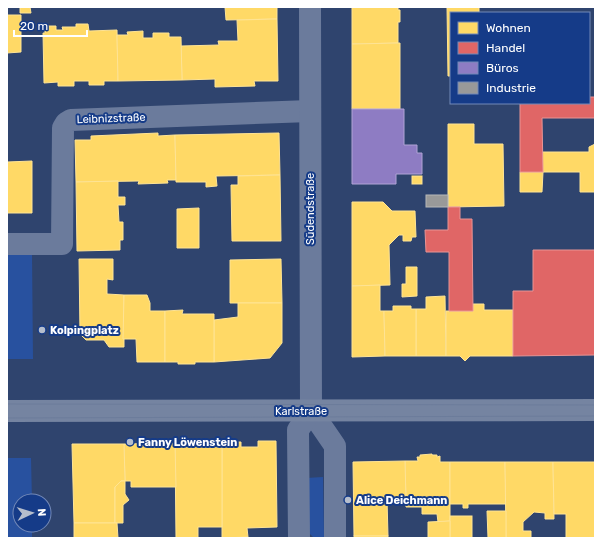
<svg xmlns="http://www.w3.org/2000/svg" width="602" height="545" font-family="Rubik,sans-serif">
<rect width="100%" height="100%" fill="#2f446e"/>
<g fill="#28519f">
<path d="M7,253H32L33,359H7Z"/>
<path d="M7,458H31L32,501H20V525H32V538H7Z"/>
<path d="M323,477L324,538H314L306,530V478Z"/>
</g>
<g fill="#ffd966" stroke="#ffe494">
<path d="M20,7H30L31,13H20Z"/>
<path d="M225,7H277V19L226,20Z"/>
<path d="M352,7H398V10H400V22H398V43L352,44Z"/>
<path d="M447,7H479V13H451V76H448Z"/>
<path d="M7,15H21V52L7,53Z"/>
<path d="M277,19L278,81H254L255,86L215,87V79L182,80L181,46L219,45L218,41H238L237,20Z"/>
<path d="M76,24H88L89,31L117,30L118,81H104V85H89V81H74V86H58V82L44,83L43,33H45V26H56V30H63L62,27H76Z"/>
<path d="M143,31V38H153V33H169V37H181L182,80L118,81L117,35H128L127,32Z"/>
<path d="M400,43V109H352V44Z"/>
<path d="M448,124H474V144H503L504,206L448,207Z"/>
<path d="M158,133V136L175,135L176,180H167L168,183L138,184L139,181L76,182L75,140H91V136Z"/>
<path d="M279,133L280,175L216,176L217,186L206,187V182H176L175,135Z"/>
<path d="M595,144V192H580V172H543L542,152H589V147Z"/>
<path d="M32,161V213H7V162Z"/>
<path d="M520,172H543L542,192H520Z"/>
<path d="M280,175L281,241H232L231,185H238V176Z"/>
<rect x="412" y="176" width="10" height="8"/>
<path d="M118,181V197H125V205H118L119,222H123V240H120V250L77,251L76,182Z"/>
<path d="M352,202H383L392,211H415L416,237H412L411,241H403V235H399L389,245L390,285L352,286Z"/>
<path d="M199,208V248H177V209Z"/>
<path d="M79,259H113V280L107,279V294L124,295V347H109L104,340H86L80,334Z"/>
<path d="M281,259L282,303H230V260Z"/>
<path d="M406,267H417V296L402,297V284H406Z"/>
<path d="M380,285V311H384L385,356L352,357V286Z"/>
<path d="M124,295H147L150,303V311H165V362H137L136,339H123Z"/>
<path d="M445,296L446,356H416V309H426V297Z"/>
<path d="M238,303H282V343L270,358L214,362V320L238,317Z"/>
<path d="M473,304H484V310H513V356H470L465,361L460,356H446V311H473Z"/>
<path d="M393,306H411V309H416V356H385L384,311H393Z"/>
<path d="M183,310L182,314H214V362H195V364H178V362H165V311Z"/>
<path d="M258,441H276L277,527L247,528L248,537L222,538V442H241V447H258Z"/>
<path d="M192,442H209V447H222V527H198V538H176L175,447H192Z"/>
<path d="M175,443L176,487H131V481H125L124,444Z"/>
<path d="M72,444H124L125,481H121L115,487V523H74Z"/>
<path d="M432,454V455H437V457L440,456V462H450V521L438,522L437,514H422V507H406L405,461H418L417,457H420V455Z"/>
<path d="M405,461L406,499H387L388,536H354L353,462Z"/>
<path d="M450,462H505L506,504H468V508H463V504H450Z"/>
<path d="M505,462H553L554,519H545V513L534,512L523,522V531H531V538H506Z"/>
<path d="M553,462H595V538H566V514H554Z"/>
<path d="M121,481H125V494L129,500L123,505V523H115V487Z"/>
<path d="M487,511H506V538H488Z"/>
<rect x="450" y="516" width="22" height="22"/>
<path d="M450,521V538H428V522Z"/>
<path d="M74,523H117L118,538H74Z"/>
<rect x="354" y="536" width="34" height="2"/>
</g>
<g fill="#e06666" stroke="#e99494">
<path d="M589,97H595V118H542L543,172H520V103H589Z"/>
<path d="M448,207H460V219H472L473,311H449V252H426L425,230H448Z"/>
<path d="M533,250H595V355L513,356V291H533Z"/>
</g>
<path fill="#8e7cc3" stroke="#b0a3d5" d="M352,109H404V145H417V153H422V174H396V184H352Z"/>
<rect fill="#999" stroke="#b8b8b8" x="426" y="195" width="22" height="12"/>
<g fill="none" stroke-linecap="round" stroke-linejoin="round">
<g stroke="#6b7b9c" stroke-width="22">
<path d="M7,244H62L63,128L66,123L71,120L310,111"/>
<path d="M311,411L335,446V538"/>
<path d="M299,538L298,430L311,411L310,7"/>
</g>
<path stroke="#7584a1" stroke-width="22" d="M7,411L595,410"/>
<g stroke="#6c7c9b" stroke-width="1">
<path d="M7,404L595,405"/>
<path d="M7,418L595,416"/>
</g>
</g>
<g fill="#b6becc" stroke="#153b88" stroke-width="1.5">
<circle cx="42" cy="330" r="4"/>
<circle cx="130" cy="442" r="4"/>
<circle cx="348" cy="500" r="4"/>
</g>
<g text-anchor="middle" stroke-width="4" stroke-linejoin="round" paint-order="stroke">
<g font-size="11" fill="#fff" stroke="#153b88">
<text transform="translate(111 118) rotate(-2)" y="4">Leibnizstraße</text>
<text transform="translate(310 209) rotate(-90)" y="4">Südendstraße</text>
<text x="301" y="415">Karlstraße</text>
</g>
<g font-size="11" font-weight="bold" fill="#fff" stroke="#153b88" text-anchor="start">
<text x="50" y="334">Kolpingplatz</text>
<text x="138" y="446">Fanny Löwenstein</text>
<text x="356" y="504">Alice Deichmann</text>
</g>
</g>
<rect width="602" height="545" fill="none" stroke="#ffffff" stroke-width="16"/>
<rect x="450" y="12" width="140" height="92" fill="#153b88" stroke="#7389b8"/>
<rect x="458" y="22" width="20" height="12" fill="#ffd966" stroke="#7389b8"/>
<text x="486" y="32" font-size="12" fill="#ffffff">Wohnen</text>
<rect x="458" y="42" width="20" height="12" fill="#e06666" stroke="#7389b8"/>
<text x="486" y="52" font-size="12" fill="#ffffff">Handel</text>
<rect x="458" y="62" width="20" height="12" fill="#8e7cc3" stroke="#7389b8"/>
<text x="486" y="72" font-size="12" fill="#ffffff">Büros</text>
<rect x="458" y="82" width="20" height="12" fill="#999999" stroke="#7389b8"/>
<text x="486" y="92" font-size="12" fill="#ffffff">Industrie</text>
<g transform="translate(32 513) rotate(86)"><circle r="19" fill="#153b88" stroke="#7389b8"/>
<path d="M0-3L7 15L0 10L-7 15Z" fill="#b6becc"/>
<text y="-6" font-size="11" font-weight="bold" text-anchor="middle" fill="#ffffff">N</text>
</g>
<path d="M14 30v6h73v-6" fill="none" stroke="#ffffff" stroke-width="2"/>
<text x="20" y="30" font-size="12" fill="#ffffff" stroke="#153b88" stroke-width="3" paint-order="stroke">20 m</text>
</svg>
